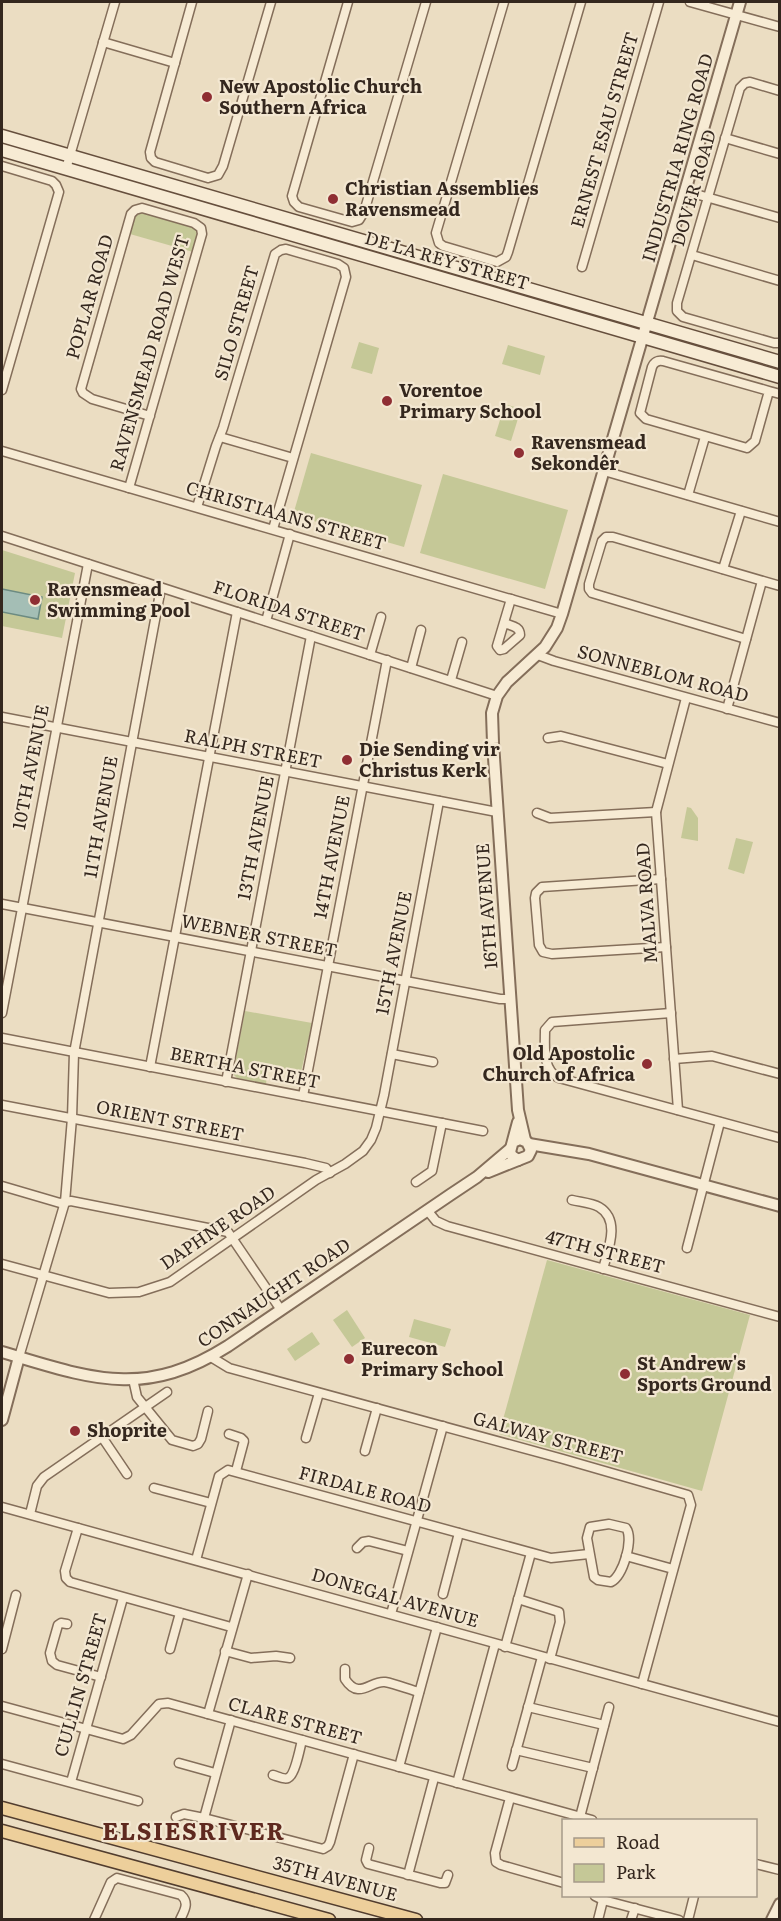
<svg xmlns="http://www.w3.org/2000/svg" width="781" height="1921" font-family="Literata,serif">
<rect width="100%" height="100%" fill="#ebddc2"/>
<g fill="#c5c897">
<path d="M142,212L193,227C201,233 195,243 193,252L130,234L135,216Z"/>
<path d="M359,342L379,348L372,374L351,368Z"/>
<path d="M508,345L545,356L540,375L502,364Z"/>
<path d="M505,404L521,409L511,441L495,436Z"/>
<path d="M311,453L422,485L404,547L293,515Z"/>
<path d="M443,474L568,510L545,589L420,553Z"/>
<path d="M2,550L75,573L62,638L2,626Z"/>
<path d="M687,807L691,808L698,818V841L681,838Z"/>
<path d="M736,838L753,842L744,874L728,869Z"/>
<path d="M245,1011L312,1023L301,1072L268,1067L266,1084L237,1078L233,1074Z"/>
<path d="M547,1260L750,1315L702,1491L499,1434Z"/>
<path d="M347,1310L365,1338L352,1347L333,1320Z"/>
<path d="M414,1319L451,1329L445,1347L409,1337Z"/>
<path d="M312,1332L320,1344L295,1361L287,1349Z"/>
</g>
<path fill="#a4beb5" stroke="#6c8b82" stroke-width="1.5" d="M2,589L42,597L38,619L2,612Z"/>
<g fill="none" stroke-linecap="round" stroke-linejoin="round">
<defs>
<g id="minor">
<path d="M192,2L150,152L151,158L155,162L208,178L218,175L223,166L271,2"/>
<path d="M348,2L292,196L294,202L299,207L352,222L359,220L364,212L426,2"/>
<path d="M504,2L436,233L439,243L443,246L497,262L506,257L508,252L581,2"/>
<path d="M690,2L780,27"/>
<path d="M103,42L175,63"/>
<path d="M780,91L750,82L745,83L740,88L677,303V311L683,317L774,343H780"/>
<path d="M725,138L780,154"/>
<path d="M2,166L52,181L56,185L59,192L2,390"/>
<path d="M66,169L115,2"/>
<path d="M685,191L780,218"/>
<path d="M692,255L780,281"/>
<path d="M582,267L659,2"/>
<path d="M769,391L755,441L747,448L646,419L640,413L652,367C654,362 658,360 663,361L769,391L780,394"/>
<path d="M220,437L293,458"/>
<path d="M2,451L562,614"/>
<path d="M604,471L780,522"/>
<path d="M129,488L202,234L201,228L194,223L142,208L135,210L131,214L81,389L83,393L92,399L150,416"/>
<path d="M688,495L705,437"/>
<path d="M197,507L216,446L223,428L275,254L281,250L286,249L338,264L344,268L346,277L273,529"/>
<path d="M2,536L497,696"/>
<path d="M723,569L741,511"/>
<path d="M266,621L290,534"/>
<path d="M504,623C511,626 520,626 520,635L504,649L500,650L497,646L511,599"/>
<path d="M746,639L592,593L589,589V584L602,541L606,537H613L780,586"/>
<path d="M370,655L381,617"/>
<path d="M538,655L554,661L780,723"/>
<path d="M411,668L421,630"/>
<path d="M451,680L462,642"/>
<path d="M727,709L762,581"/>
<path d="M2,717L497,812"/>
<path d="M548,738L561,736L668,764"/>
<path d="M537,813L550,818L656,812"/>
<path d="M661,879L542,887L536,893L535,898L539,945L543,952L552,954L666,947"/>
<path d="M2,904L500,999H510"/>
<path d="M2,1013L88,564"/>
<path d="M671,1013L552,1022L545,1030C545,1047 542,1070 559,1078L780,1138"/>
<path d="M2,1038L483,1131"/>
<path d="M392,1054L433,1062"/>
<path d="M674,1059L712,1056L780,1074"/>
<path d="M150,1067L237,612"/>
<path d="M226,1082L311,636"/>
<path d="M303,1096L387,660"/>
<path d="M2,1105L305,1163L326,1168L330,1173"/>
<path d="M678,1110L656,812L686,698"/>
<path d="M416,1182L432,1171L442,1123"/>
<path d="M2,1186L60,1203L71,1201L228,1232L281,1310"/>
<path d="M572,1200C580,1202 592,1203 599,1207C621,1220 608,1250 603,1269"/>
<path d="M427,1210L436,1221L447,1226L780,1317"/>
<path d="M687,1248L720,1122"/>
<path d="M2,1264L109,1293L139,1292L170,1282L316,1180L345,1164L363,1151L371,1140L376,1128L384,1095L439,801"/>
<path d="M19,1357L65,1202L72,1118L74,1053L161,588"/>
<path d="M211,1357L229,1368L563,1459L688,1495L691,1505L642,1684"/>
<path d="M133,1379L137,1397L172,1440L193,1446L198,1444L201,1439L208,1411"/>
<path d="M229,1434L241,1438L244,1441L236,1471"/>
<path d="M102,1437L127,1474"/>
<path d="M306,1438L319,1393"/>
<path d="M365,1451L377,1408"/>
<path d="M154,1488L211,1503"/>
<path d="M2,1507L780,1722"/>
<path d="M30,1514L37,1486L44,1477L167,1392"/>
<path d="M609,1524L626,1528C634,1539 623,1576 611,1582L598,1580L594,1577L587,1538L590,1527Z"/>
<path d="M78,1528L65,1571L66,1578L70,1582L231,1627"/>
<path d="M357,1548L363,1542L369,1541L408,1551"/>
<path d="M626,1556L673,1569"/>
<path d="M196,1560L219,1476L228,1470L551,1558L589,1554"/>
<path d="M443,1594L459,1533"/>
<path d="M518,1599L559,1612L560,1622L550,1659"/>
<path d="M391,1614L443,1426"/>
<path d="M67,1624L61,1623L58,1625L50,1653L52,1661L57,1665L101,1677"/>
<path d="M505,1647L531,1553"/>
<path d="M2,1649L16,1595"/>
<path d="M170,1649L180,1613"/>
<path d="M225,1651L251,1658L276,1656L290,1658"/>
<path d="M345,1669V1679C359,1701 371,1680 385,1682C396,1684 408,1689 419,1692"/>
<path d="M2,1706L123,1739L131,1735L159,1704L168,1703L592,1820"/>
<path d="M528,1707L604,1725"/>
<path d="M208,1714L248,1574"/>
<path d="M516,1750L593,1768"/>
<path d="M179,1763L215,1773"/>
<path d="M2,1764L138,1801"/>
<path d="M512,1766L542,1657"/>
<path d="M399,1767L437,1627"/>
<path d="M273,1775C277,1776 284,1780 288,1778C295,1775 300,1748 302,1740"/>
<path d="M71,1782L123,1598"/>
<path d="M457,1783L495,1644"/>
<path d="M510,1798L495,1853L496,1862L501,1865L564,1883"/>
<path d="M176,1817L184,1814L204,1818L323,1849L328,1846L330,1842L354,1754"/>
<path d="M580,1817L609,1707"/>
<path d="M204,1818L231,1720"/>
<path d="M369,1848L366,1860L368,1864L440,1883H445L448,1875"/>
<path d="M756,1864L780,1870"/>
<path d="M408,1875L434,1778"/>
<path d="M595,1896L603,1900L679,1920"/>
<path d="M94,1920L111,1882L117,1878L181,1895C190,1903 184,1911 180,1920"/>
<path d="M598,1920L603,1900"/>
<path d="M631,1920L635,1908"/>
<path d="M688,1920L694,1896"/>
</g>
<g id="tertiary">
<path d="M525,1140L518,1110L493,743L492,713L497,696L507,682L545,647L557,628L562,614L740,2"/>
<path d="M513,1142L520,1139L527,1142L531,1150L528,1156L518,1160L512,1156L510,1152L518,1122"/>
<path d="M529,1144L589,1154L780,1206"/>
<path d="M488,1172L518,1160"/>
<path d="M2,1352C90,1378 143,1400 228,1346L450,1195L477,1177L510,1149"/>
<path d="M2,1420L19,1357"/>
<path d="M772,1920L780,1904"/>
</g>
<g id="secondary">
<path d="M2,136L780,362"/>
<path d="M2,150L780,377"/>
</g>
<g id="primary">
<path d="M2,1808L416,1920"/>
<path d="M2,1831L329,1920"/>
</g>
</defs>
<use href="#minor" stroke="#846e5a" stroke-width="11"/>
<use href="#tertiary" stroke="#846e5a" stroke-width="14"/>
<use href="#secondary" stroke="#664f3d" stroke-width="15"/>
<use href="#primary" stroke="#523d2e" stroke-width="15"/>
<use href="#minor" stroke="#f7ebd4" stroke-width="8"/>
<use href="#tertiary" stroke="#f7ebd4" stroke-width="10"/>
<use href="#secondary" stroke="#f7ebd4" stroke-width="12"/>
<use href="#primary" stroke="#edcf9b" stroke-width="12"/>
</g>
<g fill="#8f2e33" stroke="#f3e7d1" stroke-width="2">
<circle cx="207" cy="97" r="6"/>
<circle cx="333" cy="199" r="6"/>
<circle cx="387" cy="401" r="6"/>
<circle cx="519" cy="453" r="6"/>
<circle cx="35" cy="600" r="6"/>
<circle cx="347" cy="760" r="6"/>
<circle cx="647" cy="1064" r="6"/>
<circle cx="349" cy="1359" r="6"/>
<circle cx="625" cy="1374" r="6"/>
<circle cx="75" cy="1431" r="6"/>
</g>
<g text-anchor="middle" stroke-width="4.5" stroke-linejoin="round" paint-order="stroke">
<g font-size="18" font-weight="bold" fill="#34271e" stroke="#f3e7d1" text-anchor="start">
<text x="219" y="93">New Apostolic Church<tspan x="219" dy="21">Southern Africa</tspan></text>
<text x="345" y="195">Christian Assemblies<tspan x="345" dy="21">Ravensmead</tspan></text>
<text x="399" y="397">Vorentoe<tspan x="399" dy="21">Primary School</tspan></text>
<text x="531" y="449">Ravensmead<tspan x="531" dy="21">Sekondêr</tspan></text>
<text x="47" y="596">Ravensmead<tspan x="47" dy="21">Swimming Pool</tspan></text>
<text x="359" y="756">Die Sending vir<tspan x="359" dy="21">Christus Kerk</tspan></text>
<text x="635" y="1060" text-anchor="end">Old Apostolic<tspan x="635" dy="21">Church of Africa</tspan></text>
<text x="361" y="1355">Eurecon<tspan x="361" dy="21">Primary School</tspan></text>
<text x="637" y="1370">St Andrew's<tspan x="637" dy="21">Sports Ground</tspan></text>
<text x="87" y="1437">Shoprite</text>
</g>
<g font-size="18" fill="#34271e" stroke="#f3e7d1">
<text transform="translate(605 130) rotate(-74)" y="6">ERNEST ESAU STREET</text>
<text transform="translate(678 158) rotate(-74)" y="6">INDUSTRIA RING ROAD</text>
<text transform="translate(694 188) rotate(-74)" y="6">DOVER ROAD</text>
<text transform="translate(447 261) rotate(16)" y="6">DE LA REY STREET</text>
<text transform="translate(90 297) rotate(-74)" y="6">POPLAR ROAD</text>
<text transform="translate(237 323) rotate(-74)" y="6">SILO STREET</text>
<text transform="translate(150 353) rotate(-74)" y="6">RAVENSMEAD ROAD WEST</text>
<text transform="translate(286 516) rotate(16)" y="6">CHRISTIAANS STREET</text>
<text transform="translate(289 611) rotate(18)" y="6">FLORIDA STREET</text>
<text transform="translate(663 674) rotate(15)" y="6">SONNEBLOM ROAD</text>
<text transform="translate(253 749) rotate(11)" y="6">RALPH STREET</text>
<text transform="translate(31 767) rotate(-79)" y="6">10TH AVENUE</text>
<text transform="translate(101 817) rotate(-80)" y="6">11TH AVENUE</text>
<text transform="translate(256 838) rotate(-79)" y="6">13TH AVENUE</text>
<text transform="translate(332 857) rotate(-79)" y="6">14TH AVENUE</text>
<text transform="translate(647 903) rotate(-94)" y="6">MALVA ROAD</text>
<text transform="translate(487 906) rotate(-94)" y="6">16TH AVENUE</text>
<text transform="translate(259 936) rotate(11)" y="6">WEBNER STREET</text>
<text transform="translate(394 953) rotate(-79)" y="6">15TH AVENUE</text>
<text transform="translate(245 1068) rotate(11)" y="6">BERTHA STREET</text>
<text transform="translate(170 1121) rotate(11)" y="6">ORIENT STREET</text>
<text transform="translate(218 1228) rotate(-34)" y="6">DAPHNE ROAD</text>
<text transform="translate(605 1252) rotate(15)" y="6">47TH STREET</text>
<text transform="translate(274 1293) rotate(-34)" y="6">CONNAUGHT ROAD</text>
<text transform="translate(548 1438) rotate(15)" y="6">GALWAY STREET</text>
<text transform="translate(365 1490) rotate(15)" y="6">FIRDALE ROAD</text>
<text transform="translate(395 1598) rotate(16)" y="6">DONEGAL AVENUE</text>
<text transform="translate(81 1685) rotate(-74)" y="6">CULLIN STREET</text>
<text transform="translate(295 1721) rotate(15)" y="6">CLARE STREET</text>
<text transform="translate(335 1879) rotate(15)" y="6">35TH AVENUE</text>
</g>
<g font-size="24" font-weight="bold" letter-spacing="1.5" fill="#5f291f" stroke="#f3e7d1">
<text x="194" y="1840">ELSIESRIVER</text>
</g>
</g>
<rect width="781" height="1921" fill="none" stroke="#34271e" stroke-width="6"/>
<rect x="562" y="1819" width="195" height="78" fill="#f3e7d1" stroke="#a79a89" stroke-width="1.5"/>
<rect x="574" y="1838" width="30" height="9" fill="#edcf9b" stroke="#a79a89" stroke-width="1.5"/>
<text x="616" y="1849" font-size="18" fill="#34271e">Road</text>
<rect x="574" y="1864" width="30" height="18" fill="#c5c897" stroke="#a79a89" stroke-width="1.5"/>
<text x="616" y="1879" font-size="18" fill="#34271e">Park</text>
</svg>
